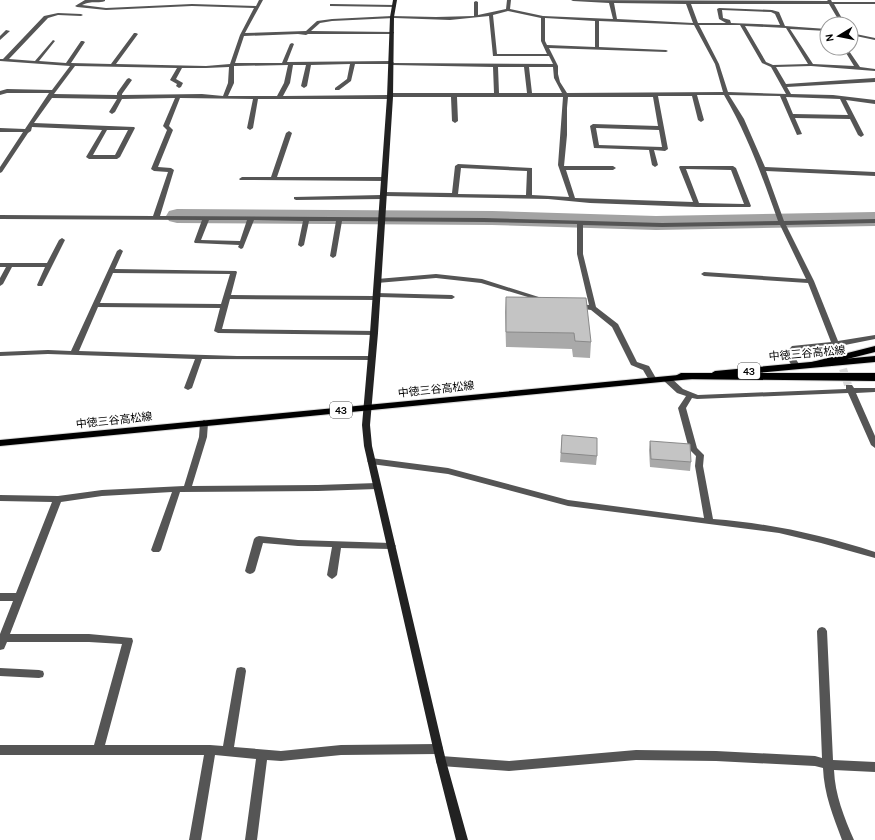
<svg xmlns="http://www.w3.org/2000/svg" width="875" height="840" font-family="Karla,'Noto Sans JP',sans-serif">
<rect width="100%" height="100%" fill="#fff"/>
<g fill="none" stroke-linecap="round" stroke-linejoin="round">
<path fill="#a3a3a3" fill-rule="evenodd" d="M177,209L492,211L656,216L875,212V226L656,230L492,225L177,223L169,221L166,216L169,211Z"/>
<path stroke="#d9d9d9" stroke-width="8" stroke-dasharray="8 4" stroke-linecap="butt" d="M836,346L848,385"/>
<defs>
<g id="primary">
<path d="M875,356V362L715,377L710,374L715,371Z"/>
<path d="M689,374L692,375L694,377L692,379L0,446V440Z"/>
</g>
<g id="highway">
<path d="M875,346V352L816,367L812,366L810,364L812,362Z"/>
<path d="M681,373H875V381L677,379L675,377L677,375Z"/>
</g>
</defs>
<use href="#primary" stroke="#dbdbdb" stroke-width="2"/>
<use href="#highway" stroke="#dbdbdb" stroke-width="2"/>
<g fill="#555" fill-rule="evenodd">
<path d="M85,0H105V1C97,4 93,0 82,5L106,8L192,4L256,6L259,0H263L245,33L306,31L317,21L332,19L392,16L436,17L474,16V2L476,1L478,2V15L506,9L507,0H511L510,9L543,16L613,19L609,3L573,1L571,0L828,1L827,0H831L832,2H875V4H834L845,24H841L829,4H691L698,23H726L719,19L717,9L719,8L772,10L779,12L785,26L827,29V31L790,29L813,64L854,66L843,48H847L860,67L875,69V71L811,66L776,67L786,84L875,78V82L787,87L791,94L833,95L875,100V104L846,100L864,135L861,137L858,135L850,119L795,118L802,134L797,135L780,96L729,95L744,119L765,167L875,172V176L766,171L784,221L875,219V223L786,225L814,281L838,341L875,335V339L840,346L839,348H836L833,347L797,350L793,354L800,366L796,368H793L785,354L792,346L831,342L808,283L704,276L701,274L704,272L806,279L780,225L662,227L583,225V254L596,307L618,324L637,362L649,366L657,380L653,382H650L643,370L631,365L612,327L591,310L578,308L574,306L578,304L589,305L577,254V224L484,222L342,221L336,256L333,258L330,256L336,221H309L304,245L301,247L298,245L303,221L254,220L243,248L241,249L238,247L239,245L195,243L194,242L202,220L0,219V215L153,216L168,172L154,171L151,169L167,130L163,126L175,98L122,99L115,112L112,114L109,112L117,99L52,98L34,123L134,127L135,128L120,157L117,159H89L86,157L102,130L32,127L31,131L28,133L2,172L0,173V167L23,132H0V128L25,129L49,93H7L0,95V91L7,89L52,90L70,66L0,61V59H3L44,16L58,13L81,14L83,15L81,16L58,15L48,18L9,59L35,61L53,40L55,41L39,61L66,63L81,41H83L85,42L71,63L111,64L134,33H136L138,34L116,64L206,66L230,64L240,35L254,8L192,6L106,10L77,7L75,6ZM614,3L686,4L693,23L617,19ZM722,10L771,12L775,14L780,25L731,23L730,20L723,18ZM508,11L541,18V41L547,54H497L493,15ZM489,16L493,56H549L553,64L394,63L392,61L287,62L294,44L292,43L290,44L282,63H235L244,36L298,34L306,35L308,34H392L394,33V32L311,31L320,23L332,21L394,18L450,20ZM545,18L595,21V47L547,45L545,41ZM599,21L694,25L715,64L723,92L567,93L560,82L558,74V66L549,48L666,52L668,51L666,50L599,47ZM699,25H740L762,63L771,67L786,94L728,92L719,64ZM745,26L786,28L808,64L773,65L766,62ZM350,64L347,79L335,88V90H339L351,81L355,64H390L392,65L493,67L494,93H391L389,95L283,96L290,83L293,65H306L301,86L304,88L307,86L311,65ZM288,65L284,83L277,96H228L234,83V66ZM75,66L177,68L170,80L177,84L176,86L179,88L181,87L183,83L176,79L182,68H206L229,67L228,83L223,96L202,94L122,95V94L132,80L129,78L127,79L117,93V95L54,94ZM498,67H524L527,93H499ZM529,67H553L554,78L562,93H532ZM697,95H724C748,136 762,176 778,221L662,223L484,218L160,216L174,170L171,168L158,167L173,130L169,126L180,98L253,99L247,128L250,130L253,128L258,99H390L392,97H451L452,121L455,123L458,121L457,97H563L558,165L569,197L532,195V168L458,164L455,166L452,193L383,192L381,193V195L294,197V199L296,200L383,199L385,198V196L548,199L590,203L697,207H750L751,206L736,168L733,166H680L679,167L693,202L575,198L566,170H613L616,168L613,166H564L567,135V108L568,97H653L658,126L593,124L590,126L594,148L649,150L652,165L655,167L658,165L654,150L665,151L668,149L658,96H692L698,120L701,122L704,120ZM786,97L840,99L848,115L793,114ZM596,128L659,130L662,147L599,145ZM107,130H128L115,155H93ZM461,168L527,171L526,195L458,194ZM686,169L731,170L744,204L699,203ZM209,220H247L240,241L201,240Z"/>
<path d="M332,4L394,5L396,6L394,7L330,6V4Z"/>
<path d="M6,30L10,31L0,40V36Z"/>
<path d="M851,33L875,38V40L851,35Z"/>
<path d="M289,131L292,133L277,177H384L387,179L384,181L240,180L239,179L242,177H271L286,133Z"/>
<path d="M62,238L65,240L42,286H38L37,285L45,267H12L3,284L0,286V278L6,267H0V263H47L59,240Z"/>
<path d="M120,249L123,251L115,269L236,271L237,272L231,295L373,296L374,294L376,293L452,295L455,297L452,299L379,297L378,299L376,300L230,299L222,329L377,331L378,333L374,335L218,333L214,331L220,308L98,307L79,351L237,356H371L375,358L371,360L202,359L192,388L188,390L184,388L195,359L48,354L0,356V352L48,350L71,351L117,251ZM113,273L230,274L221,304L100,303Z"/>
<path d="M436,274L482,279L545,299L546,300L545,301H541L481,283L436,278L377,283L374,281L377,279Z"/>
<path d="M664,377H670L683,389L698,395L846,389V385H852L854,388H875V392L856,393L875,436V448L871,445L848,393L697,399L692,398L686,408L697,448L704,455L703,466L713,519C769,523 822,535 875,552V558L821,543L779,533L568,506L448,474L371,464L367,461L371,458L448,468L568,500L704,518L695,466L696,456L689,449L678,408L686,396L677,393L664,381L663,379Z"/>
<path d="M204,420L208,423L207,437L192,486L318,485L377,483L380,484L381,486L380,488L377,489L318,491L180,492L161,550L159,552H153L151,550L172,492L102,496L61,502L10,634H89L132,638L133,641L105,745H210L223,746L236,671L237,668L241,667L245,668L246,671L234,747L281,751L341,745L438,744L442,746L443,749L442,752L438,754L341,755L281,761L267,760L257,840H245L256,759L215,755L201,840H189L204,755H0V745H94L122,644L89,642H7L4,649L0,650V634L13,601H0V593H16L52,502L0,501V495L58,496L102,490L184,486L199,437L200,423Z"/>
<path d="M259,536L298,540L391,543L394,544L396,546L394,548L391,549L341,548L337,575L335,577L332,579L329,577L327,575L332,547L298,546L263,543L255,571L253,573L250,574L247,573L245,571L254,539L256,537Z"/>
<path d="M822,627L825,628L827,631L833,760L875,762V772L834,770C835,795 844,817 854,840H842C833,816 824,794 823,768L815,766L716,761L636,760L509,771L441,766L437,764L436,761L437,758L441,756L509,761L636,750L716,751L815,756L822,758L817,631L819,628Z"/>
<path d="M0,668L39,670L43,671L44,674L43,677L39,678L0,676Z"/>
</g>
<path fill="#222" fill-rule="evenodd" d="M393,0H397L394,17L393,97L378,333L370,425L372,446L446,761L468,840H456L436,761L364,446L362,425L370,333L387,97L390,17Z"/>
<use href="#primary" fill="#000" fill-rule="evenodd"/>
<use href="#highway" fill="#000" fill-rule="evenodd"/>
</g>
<g fill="#a9a9a9">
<path d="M506,297L591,342L590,358L573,357L572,349L506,347L505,312Z"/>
<path d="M562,435L597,456L596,465L560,462Z"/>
<path d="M650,441L691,462L690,471L650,467L649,450Z"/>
</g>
<g fill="#c4c4c4" stroke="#898989">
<path d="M506,297L586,298L591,342L575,341L574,333L506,332Z"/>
<path d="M562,435L597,438V456L561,453Z"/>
<path d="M650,441L690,444L691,462L651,459Z"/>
</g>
<g text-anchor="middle" stroke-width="4" stroke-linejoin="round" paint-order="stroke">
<g fill="#fff" stroke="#4c4c4c" stroke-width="1">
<rect x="738" y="363" width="22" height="16" rx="3"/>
<rect x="330" y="402" width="22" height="16" rx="3"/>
</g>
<g font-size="10" font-weight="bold" fill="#000">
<text x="749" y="375">43</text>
<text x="341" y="414">43</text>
</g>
<g font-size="11" fill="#000" stroke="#fff">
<text transform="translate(807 353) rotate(-5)" y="4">中徳三谷高松線</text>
<text transform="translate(436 389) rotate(-6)" y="4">中徳三谷高松線</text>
<text transform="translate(114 420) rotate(-6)" y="4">中徳三谷高松線</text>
</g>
</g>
<g transform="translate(839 36) rotate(260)"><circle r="19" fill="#ffffff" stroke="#999999"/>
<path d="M0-3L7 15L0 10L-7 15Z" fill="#000000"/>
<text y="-6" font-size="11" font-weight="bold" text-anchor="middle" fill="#000000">N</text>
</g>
</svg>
